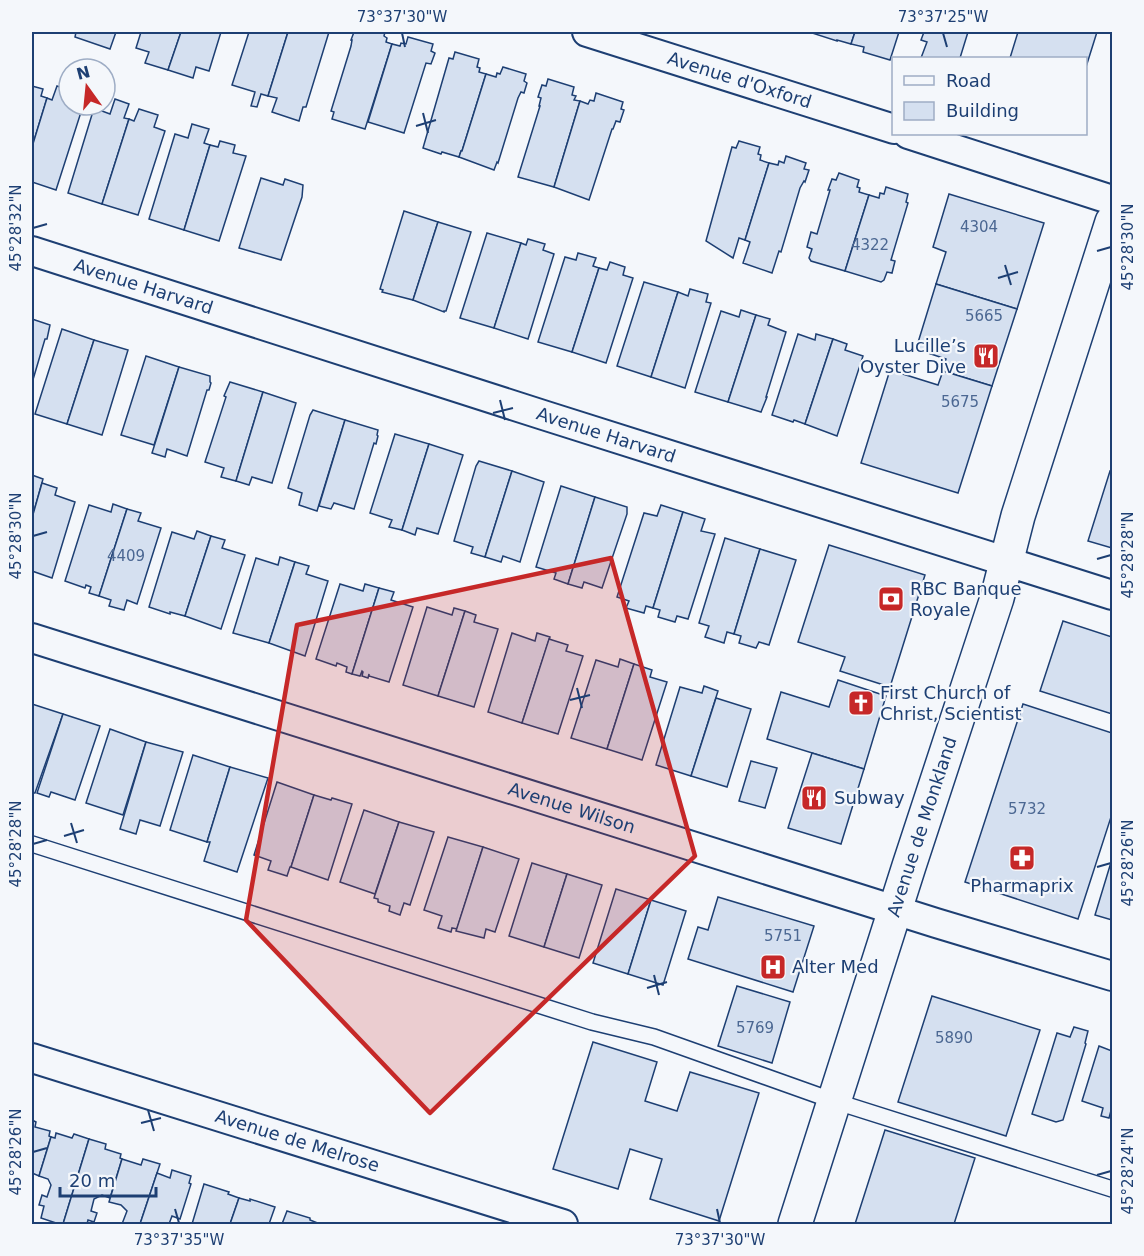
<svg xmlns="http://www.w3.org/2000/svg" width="1144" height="1256" font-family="'DejaVu Sans',sans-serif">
<rect width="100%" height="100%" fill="#f4f7fb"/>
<g fill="#d5e0f0" stroke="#1d3f73" stroke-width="1.5">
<path d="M76,32H116L110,49L75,37Z"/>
<path d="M141,32H181L168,70L145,63L149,52L136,48Z"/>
<path d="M181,32H221L209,71L196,67L193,78L168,70Z"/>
<path d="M249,32H288L268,96L261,94L257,107L251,106L255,92L232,85Z"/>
<path d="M288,32H329L306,107H303L299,121L272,112L277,98L268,96Z"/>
<path d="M354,32H385L384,36L387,38L386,42L392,44L365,129L332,119L334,112L331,111L351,46L352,40H351Z"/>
<path d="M813,32H855L851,44L837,40V41L812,33Z"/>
<path d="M855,32H899L890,60L863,52L864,47L851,44Z"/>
<path d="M924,32H968L960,58H921L927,42L921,40Z"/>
<path d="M1018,32H1097L1086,67V58H1010Z"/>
<path d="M408,37L433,44L431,51L435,53L431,64L426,63L404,133L368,122L392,44L400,46L401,43L406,44Z"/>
<path d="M455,52L479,59L477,67L480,68L479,72L486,74L462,151H461L459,157L442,152L441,154L423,148L449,58L453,59Z"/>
<path d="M503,67L526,74L524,81L527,83L524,93L521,92L518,98L498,163L497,162L494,170L459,157L461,151H462L486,74L496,77L497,73L500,74Z"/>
<path d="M548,79L574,87L572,95L576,96L574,100L580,101L554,187L518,177L540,106H539L541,98L538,97L542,85L546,86Z"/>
<path d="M32,86L43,89L41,96L47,98L32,147Z"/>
<path d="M57,86L69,90V105L82,109L56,190L32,182V147L47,98L52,100Z"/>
<path d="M596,93L623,102L621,109L624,110L620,122L616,121L613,129H612L589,200L554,187L580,101L588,104L590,100L594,101Z"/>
<path d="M115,99L129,104L124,118L129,119L102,204L68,193L94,108L110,114Z"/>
<path d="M139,109L158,115L154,127L165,131L138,215L102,204L129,119L134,121Z"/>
<path d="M192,124L209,129L204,143L210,145L184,230L149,219L175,134L188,138Z"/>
<path d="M220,141L235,145L233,153L246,156L219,241L184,230L210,145L218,147Z"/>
<path d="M739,141L760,147L758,154L761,155L760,160L769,163L745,240L739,238L733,258L706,241L732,147L736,148Z"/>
<path d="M786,156L806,163L804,169L809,170L805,182L804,181L800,188L781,252L779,251L772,273L743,263L750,242L745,240L769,163L778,165L779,161L784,163Z"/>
<path d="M839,173L859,180L857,187L860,188L859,192L869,195L845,271L811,261L809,258L812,249L807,247L811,232L817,234L830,190H828L832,179L836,180Z"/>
<path d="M261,178L283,185L285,179L303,185L302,197L281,260L239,248Z"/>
<path d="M886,187L908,194L906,202L908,203L891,260L895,261L892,273L887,272L884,280L881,282L845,271L869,195L879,198L880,193L884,194Z"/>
<path d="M949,194L1044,223L1017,309L936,284L946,252L933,247Z"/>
<path d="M404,211L438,222L413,300L382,292L383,290L380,289Z"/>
<path d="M438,222L471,232L446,311H444V312L413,300Z"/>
<path d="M487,233L521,243L494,328L460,318Z"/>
<path d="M528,239L545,244L543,250L554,254L528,339L494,328L521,243L526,245Z"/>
<path d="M578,253L596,258L593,266L599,268L572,352L538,342L565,257L576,260Z"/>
<path d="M610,262L625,267L623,275L633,278L606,363L572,352L599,268L607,270Z"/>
<path d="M644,282L678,292L651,377L617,366Z"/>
<path d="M936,284L1017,309L992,386L943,371L946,359L916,349Z"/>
<path d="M690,289L708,294L706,302L711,303L685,388L651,377L678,292L688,296Z"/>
<path d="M741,310L756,315L728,402L695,392L721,311L739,317Z"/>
<path d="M756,315L770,319L768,325L786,332L766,397H767L761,412L728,402Z"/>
<path d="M32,319L50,325L47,339H45L32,383Z"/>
<path d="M62,329L94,340L67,424L35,414Z"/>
<path d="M798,334L815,340L816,334L833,339L805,424L794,420L793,422L772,415Z"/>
<path d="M833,339L847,344L845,350L863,356L837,436L805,424Z"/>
<path d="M94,340L128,350L102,435L67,424Z"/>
<path d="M146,356L179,367L154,445L121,435Z"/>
<path d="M179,367L210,376V382L211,383L209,390H207L187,456L167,449L165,457L152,453Z"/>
<path d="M890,370L938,385L943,371L992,386L958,493L861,463Z"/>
<path d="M230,382L263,392L236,481L221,477L224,468L205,462L226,397L224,396Z"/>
<path d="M263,392L296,403L272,483L252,477L249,485L236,481Z"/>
<path d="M313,410L345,420L317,511L299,505L302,493L288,488L310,415Z"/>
<path d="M345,420L378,430L377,435L378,436L376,444L374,443L354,509L334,503L331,509L319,506Z"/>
<path d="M395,434L429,444L402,530L389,527L392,520L370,513Z"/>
<path d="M429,444L463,455L438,534L417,528L415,535L402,530Z"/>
<path d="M479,461L512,471L485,557L471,553L473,547L454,541L476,466Z"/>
<path d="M512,471L544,482L520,562L503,556L501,562L485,557Z"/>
<path d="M1110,471L1112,472V548L1088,541Z"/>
<path d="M32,475L43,479L32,518Z"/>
<path d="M42,483L57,488L55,495L75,502L52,578L32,571L33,569L32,568V518Z"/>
<path d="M561,486L595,497L568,584L554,579L556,573L536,567Z"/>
<path d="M595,497L627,507V514L602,588L584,582L582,588L568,584Z"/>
<path d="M113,504L127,509L99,596L89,593L91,587L86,585L85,588L65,581L89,505L111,512Z"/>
<path d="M661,505L683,512L653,608L646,606L644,613L626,608L629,601L617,597L644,513L657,516Z"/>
<path d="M127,509L141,513L138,521L161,528L137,604L127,600L124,610L109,606L111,600L99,596Z"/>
<path d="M683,512L705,519L701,531L715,534L688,619L677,616L675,622L658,617L660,610L653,608Z"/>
<path d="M197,531L211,536L185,616L170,612V614L149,607L172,532L194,539Z"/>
<path d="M211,536L225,540L222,548L245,555L221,629L185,616Z"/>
<path d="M725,538L760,549L734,634L727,632L724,643L705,637L709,626L699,623Z"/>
<path d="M829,545L925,575L890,687L840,671L845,657L798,642Z"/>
<path d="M760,549L796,560L769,645L759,642L756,648L739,643L741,636L734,634Z"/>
<path d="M280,557L295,562L269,643L233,633L256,558L278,565Z"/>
<path d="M295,562L309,566L306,574L328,581L305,656L269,643Z"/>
<path d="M340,584L363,591L365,584L379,588L352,674L346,672L347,667L337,663L336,666L316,659Z"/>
<path d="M379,588L394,592L391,600L413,607L389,682L369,676V674L368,678L362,676L363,672L362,671L360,676L352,674Z"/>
<path d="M427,607L452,615L454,608L465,611L438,696L403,685Z"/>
<path d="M465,611L476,615L474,622L498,629L474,707L438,696Z"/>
<path d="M1063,621L1112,637V714L1040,691Z"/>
<path d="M512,633L535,641L537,633L550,637L522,723L488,712Z"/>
<path d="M549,639L568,645L566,651L583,656L558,734L522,723Z"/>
<path d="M620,659L634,664L607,749L571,738L596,660L618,667Z"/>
<path d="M634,664L652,670L650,677L667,682L642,760L607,749Z"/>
<path d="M838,680L886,696L864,769L767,739L781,692L829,707Z"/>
<path d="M704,686L718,691L691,776L656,765L680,687L702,693Z"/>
<path d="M716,698L751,709L727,787L691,776Z"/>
<path d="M32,704L63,714L35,793H32Z"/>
<path d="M1023,704L1112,733V814L1078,919L965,882Z"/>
<path d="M63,714L100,726L75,800L51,792L49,797L37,793Z"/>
<path d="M110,729L146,742L123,815L86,803Z"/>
<path d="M146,742L183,752L160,826L140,820L136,834L120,829Z"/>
<path d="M812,753L864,769L841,844L788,828Z"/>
<path d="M193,755L230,767L207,842L170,830Z"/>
<path d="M751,761L777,768L765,808L739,801Z"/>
<path d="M230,767L268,778L237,872L204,861L210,842H207Z"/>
<path d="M277,782L314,795L291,867H290L287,876L268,870L271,861L254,855Z"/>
<path d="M314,795L331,800L332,798L352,804L328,880L291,867Z"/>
<path d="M364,810L399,822L375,894L340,882Z"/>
<path d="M399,822L434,832L410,905L404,903L400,915L389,911L390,906L378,902V899L374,898Z"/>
<path d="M448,837L483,847L457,929L452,928L451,932L438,928L442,916L424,910Z"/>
<path d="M483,847L519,859L495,932L486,929L484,938L456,931Z"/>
<path d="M1112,859V920L1095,915Z"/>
<path d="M532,863L567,874L544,947L509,936Z"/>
<path d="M567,874L602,885L579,958L544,947Z"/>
<path d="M616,889L651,900L628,974L593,963Z"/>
<path d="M718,897L814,926L793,992L688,959L698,927L708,930Z"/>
<path d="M651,900L686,911L663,985L628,974Z"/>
<path d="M737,986L790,1002L772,1063L718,1046Z"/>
<path d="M932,996L1040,1030L1006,1136L898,1102Z"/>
<path d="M1074,1027L1088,1031L1085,1043L1086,1044L1063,1120L1056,1122L1032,1114L1057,1033L1070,1037Z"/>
<path d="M593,1042L657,1062L645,1101L677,1111L690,1072L759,1093L719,1221L650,1199L662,1159L630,1149L618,1189L553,1169Z"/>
<path d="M1099,1046L1112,1051V1107L1109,1118L1101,1116L1103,1108L1082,1101Z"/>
<path d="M32,1120L36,1122L35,1127L50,1131L49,1136L51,1137L39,1176L32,1173Z"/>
<path d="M885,1130L975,1158L954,1224H855Z"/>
<path d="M56,1133L72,1138L74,1134L89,1139L63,1224H59L41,1218L44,1206L39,1205L42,1195L47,1197L51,1185L48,1179L39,1176L51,1137L55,1138Z"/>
<path d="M89,1139L106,1144L105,1149L121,1154L120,1158L122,1159L110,1198L102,1195L94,1199L91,1211L97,1213L94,1222L88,1220L87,1224H63Z"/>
<path d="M122,1159L141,1165L143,1159L160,1164L140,1224H122L127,1211L121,1205L109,1202Z"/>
<path d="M172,1170L191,1176L189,1183L191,1184L180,1219L172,1216L169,1224H140L157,1173L170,1178Z"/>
<path d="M204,1184L229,1192L228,1194L239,1198L230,1224H192Z"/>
<path d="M239,1198L250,1201V1199L275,1207L269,1224H230Z"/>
<path d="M287,1211L310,1218V1220L320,1224H282Z"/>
</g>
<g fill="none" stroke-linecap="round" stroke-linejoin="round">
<defs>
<path id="service" d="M32,844L592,1022L654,1037L834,1101L1112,1189"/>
<g id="minor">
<path id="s1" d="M587,32L894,129"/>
<path d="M908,134L1112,200"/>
<path id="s2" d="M32,251C392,366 751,483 1112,595"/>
<path id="s3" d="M32,638L936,923L1112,976"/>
<path id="s4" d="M32,1058L563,1224"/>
</g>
<g id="tertiary">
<path id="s5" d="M795,1224L909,866L997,598L1018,516L1112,222"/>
</g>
</defs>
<use href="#service" stroke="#1d3f73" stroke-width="18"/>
<use href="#minor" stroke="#1d3f73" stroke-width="32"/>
<use href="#tertiary" stroke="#1d3f73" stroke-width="36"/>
<use href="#service" stroke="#f4f7fb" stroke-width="15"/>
<use href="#minor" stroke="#f4f7fb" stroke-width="28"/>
<use href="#tertiary" stroke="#f4f7fb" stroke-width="33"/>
</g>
<path fill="#c62828" fill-opacity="0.2" stroke="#c62828" stroke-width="4.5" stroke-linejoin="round" d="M611,558L695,856L430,1113L246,920L297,625Z"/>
<path fill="none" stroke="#1d3f73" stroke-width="2" d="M402,33L405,47M943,33L947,47M423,113L428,133M416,126L436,120M33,228L47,224M1097,251L1111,247M1005,265L1011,285M998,278L1018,272M500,400L505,420M493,413L513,408M33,536L47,532M1097,559L1111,555M577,688L582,708M570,700L590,695M71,823L77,843M64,836L84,830M33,844L47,840M1097,867L1111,863M654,975L659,995M647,988L667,982M148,1110L154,1131M141,1123L161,1118M33,1152L47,1148M1097,1175L1111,1171M175,1209L179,1223M717,1209L720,1223"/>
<defs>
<symbol id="restaurant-square" viewBox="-11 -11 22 22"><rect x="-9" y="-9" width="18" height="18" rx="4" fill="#c62828" stroke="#f4f7fb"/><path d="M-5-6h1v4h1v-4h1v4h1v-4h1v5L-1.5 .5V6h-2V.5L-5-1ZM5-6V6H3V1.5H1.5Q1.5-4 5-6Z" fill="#fff"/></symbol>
<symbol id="bank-square" viewBox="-11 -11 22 22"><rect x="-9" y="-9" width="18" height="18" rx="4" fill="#c62828" stroke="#f4f7fb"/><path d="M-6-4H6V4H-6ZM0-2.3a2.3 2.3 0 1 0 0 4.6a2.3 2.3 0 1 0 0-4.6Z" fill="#fff"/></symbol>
<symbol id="church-square" viewBox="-11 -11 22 22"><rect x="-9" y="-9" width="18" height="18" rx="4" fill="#c62828" stroke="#f4f7fb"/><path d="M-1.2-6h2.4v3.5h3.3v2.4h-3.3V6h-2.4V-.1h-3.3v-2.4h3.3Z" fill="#fff"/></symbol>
<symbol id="pharmacy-square" viewBox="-11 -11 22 22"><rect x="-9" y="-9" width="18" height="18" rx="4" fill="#c62828" stroke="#f4f7fb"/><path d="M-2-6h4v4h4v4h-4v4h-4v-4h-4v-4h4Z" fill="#fff"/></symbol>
<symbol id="hospital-square" viewBox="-11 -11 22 22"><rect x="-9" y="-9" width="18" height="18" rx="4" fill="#c62828" stroke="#f4f7fb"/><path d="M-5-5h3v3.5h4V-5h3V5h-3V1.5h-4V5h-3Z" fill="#fff"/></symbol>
</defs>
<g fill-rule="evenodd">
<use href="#restaurant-square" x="971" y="341" width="30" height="30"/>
<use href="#bank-square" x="876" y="584" width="30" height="30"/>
<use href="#church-square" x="846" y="688" width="30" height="30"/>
<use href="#restaurant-square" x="799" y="783" width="30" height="30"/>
<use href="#pharmacy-square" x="1007" y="843" width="30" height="30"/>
<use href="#hospital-square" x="758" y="952" width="30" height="30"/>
</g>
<g text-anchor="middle" stroke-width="4.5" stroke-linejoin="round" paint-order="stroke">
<g font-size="15" fill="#4b6792">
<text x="979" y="232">4304</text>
<text x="870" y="250">4322</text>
<text x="984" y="321">5665</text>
<text x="960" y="407">5675</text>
<text x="126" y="561">4409</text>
<text x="1027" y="814">5732</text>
<text x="783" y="941">5751</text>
<text x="755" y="1033">5769</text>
<text x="954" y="1043">5890</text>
</g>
<g font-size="18" fill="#1d3f73" stroke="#f4f7fb">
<text dy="6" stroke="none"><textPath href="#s1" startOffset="160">Avenue d'Oxford</textPath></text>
<text dy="6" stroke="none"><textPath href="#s2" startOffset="117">Avenue Harvard</textPath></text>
<text dy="6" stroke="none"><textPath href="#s2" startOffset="603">Avenue Harvard</textPath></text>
<text dy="6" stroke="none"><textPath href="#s3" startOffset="566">Avenue Wilson</textPath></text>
<text dy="6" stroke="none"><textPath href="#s5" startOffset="417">Avenue de Monkland</textPath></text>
<text dy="6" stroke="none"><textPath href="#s4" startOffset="278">Avenue de Melrose</textPath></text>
</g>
<g font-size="18" fill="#1d3f73" stroke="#f4f7fb" text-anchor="start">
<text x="966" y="352" text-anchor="end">Lucille’s<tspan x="966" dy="21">Oyster Dive</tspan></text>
<text x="910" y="595">RBC Banque<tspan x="910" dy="21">Royale</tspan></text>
<text x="880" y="699">First Church of<tspan x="880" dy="21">Christ, Scientist</tspan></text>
<text x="834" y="804">Subway</text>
<text x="1022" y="892" text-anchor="middle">Pharmaprix</text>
<text x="792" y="973">Alter Med</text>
</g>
</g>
<rect width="1144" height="1256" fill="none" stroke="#f4f7fb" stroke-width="66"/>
<rect x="892" y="57" width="195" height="78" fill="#f4f7fb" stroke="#9eadc5" stroke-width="1.5"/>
<rect x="904" y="76" width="30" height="9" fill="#f4f7fb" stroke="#9eadc5" stroke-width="1.5"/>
<text x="946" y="87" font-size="18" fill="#1d3f73">Road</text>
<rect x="904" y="102" width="30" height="18" fill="#d5e0f0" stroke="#9eadc5" stroke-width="1.5"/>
<text x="946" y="117" font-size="18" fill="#1d3f73">Building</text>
<g transform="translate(87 87) rotate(345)"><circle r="28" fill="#f4f7fb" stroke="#9eadc5" stroke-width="1.5"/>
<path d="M0-4.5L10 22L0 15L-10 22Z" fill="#c62828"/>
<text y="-9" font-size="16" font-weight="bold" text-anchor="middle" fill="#1d3f73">N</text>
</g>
<path d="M60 1187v9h96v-9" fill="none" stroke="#1d3f73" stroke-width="3"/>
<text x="69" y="1187" font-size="18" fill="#1d3f73" stroke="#f4f7fb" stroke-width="4.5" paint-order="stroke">20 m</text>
<rect x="33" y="33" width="1078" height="1190" fill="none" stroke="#1d3f73" stroke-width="2"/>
<g font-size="15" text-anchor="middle" fill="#1d3f73">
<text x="402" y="22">73°37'30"W</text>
<text x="943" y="22">73°37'25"W</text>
<text transform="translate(16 228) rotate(-90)" y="5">45°28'32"N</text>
<text transform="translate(1128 247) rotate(-90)" y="5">45°28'30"N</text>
<text transform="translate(16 536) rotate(-90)" y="5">45°28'30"N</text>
<text transform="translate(1128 555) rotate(-90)" y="5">45°28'28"N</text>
<text transform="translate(16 844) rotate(-90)" y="5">45°28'28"N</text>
<text transform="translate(1128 863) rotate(-90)" y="5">45°28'26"N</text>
<text transform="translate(16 1152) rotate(-90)" y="5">45°28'26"N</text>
<text transform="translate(1128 1171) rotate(-90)" y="5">45°28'24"N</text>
<text x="179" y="1245">73°37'35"W</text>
<text x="720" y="1245">73°37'30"W</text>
</g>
</svg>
